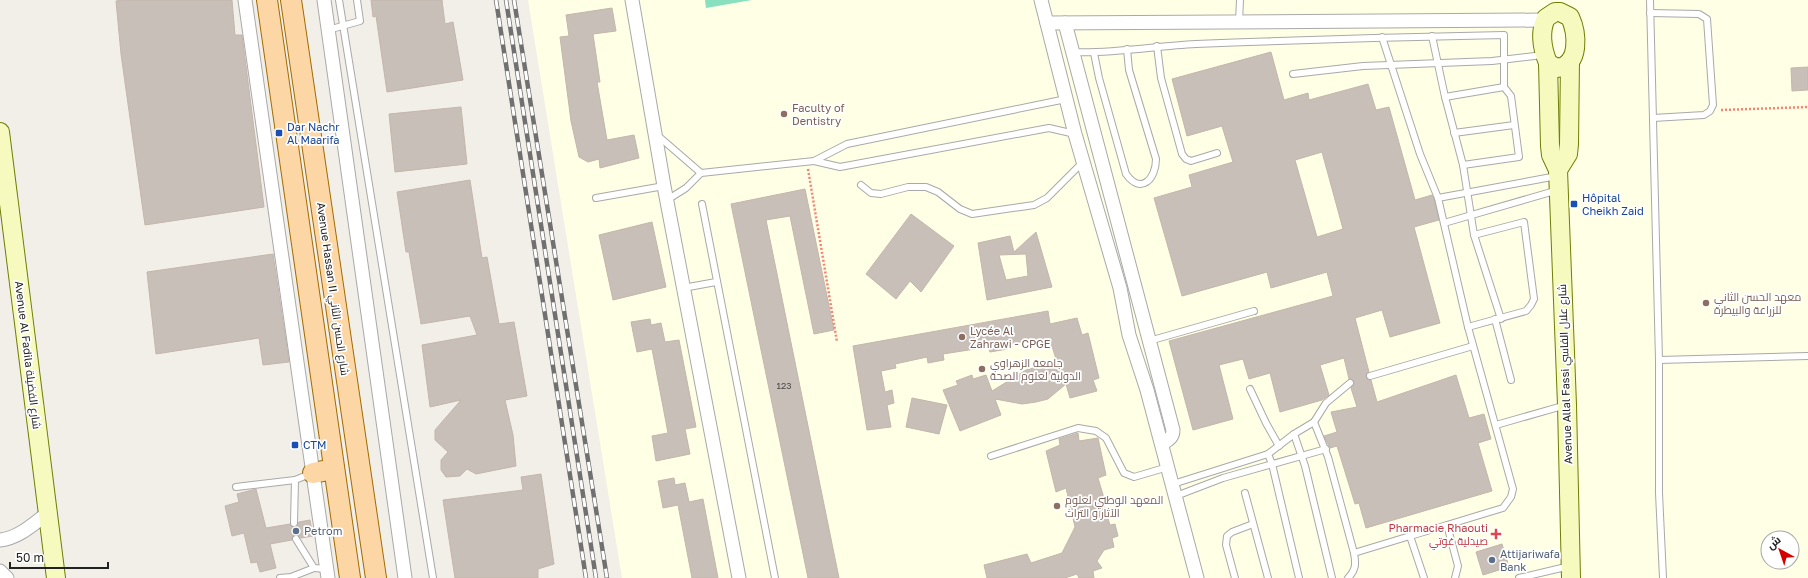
<svg xmlns="http://www.w3.org/2000/svg" width="1808" height="578" font-family="'Golos Text',Cairo,sans-serif">
<rect width="100%" height="100%" fill="#f2efe9"/>
<path fill="#ffffe5" fill-rule="evenodd" d="M528,0H1808V578H622ZM1768,538H1792V562H1768Z"/>
<path fill="#88e0be" d="M705,0H752L706,8Z"/>
<g fill="#c7bfb8" stroke="#c4b6ab" fill-rule="evenodd">
<path d="M122,0H232L235,35H242L264,207L145,225L121,54L116,1Z"/>
<path d="M371,0H442L445,24L453,22L463,80L387,92L376,16L373,17Z"/>
<path d="M612,8L616,31L593,34L600,82H597L607,140L634,135L639,158L600,168L599,159L588,162L579,157L571,121L560,37L569,36L566,15Z"/>
<path d="M1271,52L1284,100L1308,93L1309,100L1368,84L1376,110L1389,107L1415,200L1432,195L1434,199L1439,220L1414,227L1440,323L1390,337L1382,310L1355,318L1369,372L1366,377L1367,379L1371,380L1377,402L1456,375L1469,418L1484,414L1491,439L1478,443L1492,491L1366,528L1359,503L1355,504L1337,446L1330,448L1324,436L1337,432L1331,412L1357,407L1351,388L1354,382L1349,379L1344,358L1320,365L1329,395L1322,400L1280,412L1270,373L1249,379L1243,359L1219,365L1233,419L1193,430L1169,341L1333,296L1327,272L1271,288L1267,272L1182,296L1154,198L1192,187L1189,175L1233,162L1222,126L1187,136L1172,79ZM1322,152L1343,229L1317,237L1295,160Z"/>
<path d="M1808,67V90L1792,91L1791,68Z"/>
<path d="M461,107L467,164L395,172L389,114Z"/>
<path d="M470,180L482,258L487,257L499,324L514,322L527,396L505,400L513,435L516,466L476,474L467,469L460,476L446,477L441,470V460L448,452L435,440V430L461,400L430,407L422,345L477,335L470,316L421,324L409,252H406L397,192Z"/>
<path d="M805,189L834,330L814,334L790,216L766,220L839,578H808L731,204Z"/>
<path d="M911,214L954,246L921,292L910,281L896,299L866,274Z"/>
<path d="M652,222L666,287L613,300L599,235Z"/>
<path d="M1036,232L1052,287L987,300L978,243L1010,236L1014,252ZM1026,254L1028,276L1006,280L999,255Z"/>
<path d="M273,254L289,362L263,365L259,338L156,354L147,272Z"/>
<path d="M1048,311L1050,324L1077,318L1082,335L1088,333L1099,378L1093,380L1097,391L1070,398L1066,384L1048,399L1036,402L1022,404L995,399L1001,415L960,431L943,390L958,385L956,381L972,375L973,379L986,375L992,391L1026,370L1037,367L1059,369L1052,346L1045,347L1044,340L1036,342L1035,340L1006,344L1008,349L990,352L988,347L943,354L944,360L928,363L927,357L895,364L896,368L881,371L885,392L892,390L894,403L887,405L891,427L867,430L853,346Z"/>
<path d="M650,319L651,325L661,323L665,342L679,340L696,427L685,429L690,454L656,461L652,436L668,433L652,349L637,352L631,322Z"/>
<path d="M912,398L947,405L939,434L906,427Z"/>
<path d="M1078,433L1079,441L1098,438L1106,475L1098,478L1104,498L1102,499L1110,525L1115,524L1118,536L1112,538L1114,547L1104,550L1097,561L1102,568L1093,571L1094,578H1079L1077,574L1065,578H987L984,565L1027,554L1031,563L1062,553L1075,527L1066,488L1056,492L1046,451L1060,445L1059,439Z"/>
<path d="M541,474L554,564L538,569V578H455L443,500L523,490L521,477Z"/>
<path d="M674,478L675,485L685,483L689,502L703,499L718,578H692L678,505L663,508L658,481Z"/>
<path d="M256,489L266,528L290,524L294,527L299,522L310,520L313,536L301,538L295,535L292,537V540L270,544L276,568L260,572L257,562L251,563L244,533L232,536L225,506L239,502L237,494Z"/>
<path d="M1502,544L1509,567L1483,575L1476,552Z"/>
</g>
<g fill="none" stroke-linecap="round" stroke-linejoin="round">
<defs>
<g id="lane">
<path d="M339,0L433,578"/>
<path d="M1650,0L1659,360V493L1663,578"/>
<path d="M1650,13L1699,14L1707,19L1713,105L1710,111L1704,115L1653,118"/>
<path d="M1239,22L1240,0"/>
<path d="M328,30L360,21L357,0"/>
<path d="M1432,36L1445,97L1463,165L1474,235L1501,319"/>
<path d="M1382,37L1420,154L1438,198L1468,327L1526,311L1531,305L1534,299L1524,222L1474,235"/>
<path d="M1157,46L1161,78L1182,154L1186,159L1191,161L1217,153"/>
<path d="M1072,52C1113,54 1154,46 1196,44C1298,40 1401,37 1504,35V87L1511,96L1519,157L1463,165"/>
<path d="M1094,53L1099,78L1126,174C1141,195 1156,179 1156,159L1129,70L1127,49"/>
<path d="M1293,74L1363,66L1492,61L1543,55"/>
<path d="M1445,97L1504,87"/>
<path d="M1454,133L1514,125"/>
<path d="M657,135L701,173"/>
<path d="M814,161L840,167L1049,128L1075,134"/>
<path d="M861,185L871,193L881,194L908,187H926L938,192L960,209L972,214L1034,205L1047,198L1083,162"/>
<path d="M596,198L664,186"/>
<path d="M1438,198L1557,176"/>
<path d="M667,200L686,188L701,173L814,161L847,144L1066,99"/>
<path d="M702,204L775,578"/>
<path d="M1444,223L1558,190"/>
<path d="M683,288L716,282"/>
<path d="M1495,319L1511,380"/>
<path d="M1149,341L1254,311"/>
<path d="M1659,360L1808,356"/>
<path d="M1370,376L1473,346"/>
<path d="M1250,389L1266,423L1279,446"/>
<path d="M1314,422L1328,457L1354,553L1410,536"/>
<path d="M1496,425L1566,405"/>
<path d="M1294,434L1305,466L1332,578"/>
<path d="M991,456L1078,428L1096,431L1106,438L1124,473L1134,477L1168,467"/>
<path d="M1173,484L1268,454"/>
<path d="M236,487L295,480L310,474"/>
<path d="M1245,493L1268,578"/>
<path d="M1176,496L1223,478L1326,449"/>
<path d="M294,523L295,480"/>
<path d="M296,539L314,568L327,569"/>
<path d="M280,578L291,577L314,568"/>
<path d="M1235,578L1226,545L1227,536L1232,532L1253,524"/>
<path d="M1299,578L1272,464L1268,454L1294,434L1314,422L1326,403L1350,383"/>
<path d="M1348,578C1356,570 1356,564 1354,553"/>
<path d="M1424,578L1410,536L1447,525"/>
<path d="M1455,578L1458,566L1447,525L1503,508L1511,497L1513,489L1468,327"/>
<path d="M1519,578L1570,566"/>
</g>
<g id="street">
<path d="M245,0L328,578"/>
<path d="M324,0L405,578"/>
<path d="M632,0L664,186L739,578"/>
<path d="M1041,0L1075,134L1120,288L1129,335L1147,390L1197,578"/>
<path d="M1047,23L1545,20"/>
<path d="M1065,23L1173,430C1173,438 1168,440 1162,444"/>
<path d="M0,540C19,538 33,524 48,513"/>
<path d="M0,571L7,578"/>
</g>
<g id="secondary">
<path d="M1555,12H1560L1570,17C1577,32 1581,66 1557,68L1548,63C1542,48 1539,33 1546,18Z"/>
<path d="M1548,63L1550,146L1551,155L1558,170L1567,405L1571,578"/>
<path d="M0,132L56,578"/>
<path d="M1558,170L1568,154L1569,144L1570,61"/>
</g>
<g id="primary">
<path d="M267,0L350,578"/>
<path d="M291,0L376,578"/>
<path d="M313,473L333,469"/>
</g>
</defs>
<use href="#lane" stroke="#a9a9a9" stroke-width="8"/>
<use href="#street" stroke="#a9a9a9" stroke-width="15"/>
<use href="#secondary" stroke="#707d05" stroke-width="20"/>
<use href="#primary" stroke="#a06b00" stroke-width="22"/>
<g stroke="#fa8072" stroke-width="2.5" stroke-dasharray="2 2" stroke-linecap="butt">
<path d="M1721,110L1808,107"/>
<path d="M808,169L837,342"/>
</g>
<use href="#lane" stroke="#fff" stroke-width="6"/>
<use href="#street" stroke="#fff" stroke-width="13"/>
<use href="#secondary" stroke="#f7fabf" stroke-width="18"/>
<use href="#primary" stroke="#fcd6a4" stroke-width="20"/>
<defs>
<g id="rail">
<path d="M496,0L586,578"/>
<path d="M506,0L596,578"/>
<path d="M514,0L607,578"/>
</g>
</defs>
<use href="#rail" stroke="#707070" stroke-width="4.5"/>
<use href="#rail" stroke="#fff" stroke-width="3" stroke-dasharray="9" stroke-linecap="butt"/>
</g>
<g fill="#8d6e63" stroke="#fff" stroke-width="1.5">
<circle cx="784" cy="114" r="4"/>
<circle cx="1706" cy="303" r="4"/>
<circle cx="962" cy="337" r="4"/>
<circle cx="982" cy="369" r="4"/>
<circle cx="1057" cy="506" r="4"/>
</g>
<g fill="#1a4fb4" stroke="#fff" stroke-width="1.5">
<rect x="275" y="129" width="8" height="8" rx="2"/>
<rect x="1570" y="200" width="8" height="8" rx="2"/>
<rect x="291" y="441" width="8" height="8" rx="2"/>
</g>
<g fill="#5c6f8a" stroke="#fff" stroke-width="1.5">
<circle cx="296" cy="531" r="4"/>
<circle cx="1492" cy="560" r="4"/>
</g>
<path fill="#e0444e" stroke="#fff" stroke-width="1.5" d="M1494 528h4v4h4v4h-4v4h-4v-4h-4v-4h4z"/>
<g text-anchor="middle" stroke-width="3.5" stroke-linejoin="round" paint-order="stroke">
<g font-size="9" fill="#4b4948">
<text x="784" y="389">123</text>
</g>
<g font-size="11" fill="#785e54" stroke="#fff" text-anchor="start">
<text x="792" y="112">Faculty of<tspan x="792" dy="13">Dentistry</tspan></text>
<text x="1714" y="301">معهد الحسن الثاني<tspan x="1714" dy="13">للزراعة والبيطرة</tspan></text>
<text x="970" y="335">Lycée Al<tspan x="970" dy="13">Zahrawi - CPGE</tspan></text>
<text x="990" y="367">جامعة الزهراوي<tspan x="990" dy="13">الدولية لعلوم الصحة</tspan></text>
<text x="1065" y="504">المعهد الوطني لعلوم<tspan x="1065" dy="13">الآثار و التراث</tspan></text>
</g>
<g font-size="11" fill="#164399" stroke="#fff" text-anchor="start">
<text x="287" y="131">Dar Nachr<tspan x="287" dy="13">Al Maarifa</tspan></text>
<text x="1582" y="202">Hôpital<tspan x="1582" dy="13">Cheikh Zaid</tspan></text>
<text x="303" y="449">CTM</text>
</g>
<g font-size="11" fill="#222" stroke="#fff">
<text transform="translate(333 289) rotate(82)" y="4">Avenue Hassan II شارع الحسن الثاني</text>
<text transform="translate(28 355) rotate(83)" y="4">Avenue Al Fadila شارع الفضيلة</text>
<text transform="translate(1565 374) rotate(-92)" y="4">Avenue Allal Fassi شارع علال الفاسي</text>
</g>
<g font-size="11" fill="#be3a42" stroke="#fff" text-anchor="end">
<text x="1488" y="532">Pharmacie Rhaouti<tspan x="1488" dy="13">صيدلية غوتي</tspan></text>
</g>
<g font-size="11" fill="#4e5e75" stroke="#fff" text-anchor="start">
<text x="304" y="535">Petrom</text>
<text x="1500" y="558">Attijariwafa<tspan x="1500" dy="13">Bank</tspan></text>
</g>
</g>
<g transform="translate(1780 550) rotate(320)"><circle r="19" fill="#ffffff" stroke="#a7a7a7"/>
<path d="M0-3L7 15L0 10L-7 15Z" fill="#d40000"/>
<text y="-6" font-size="11" font-weight="bold" text-anchor="middle" fill="#222222">ش</text>
</g>
<path d="M10 562v6h98v-6" fill="none" stroke="#222222" stroke-width="2"/>
<text x="16" y="562" font-size="12" fill="#222222" stroke="#ffffff" stroke-width="3" paint-order="stroke">50 m</text>
</svg>
